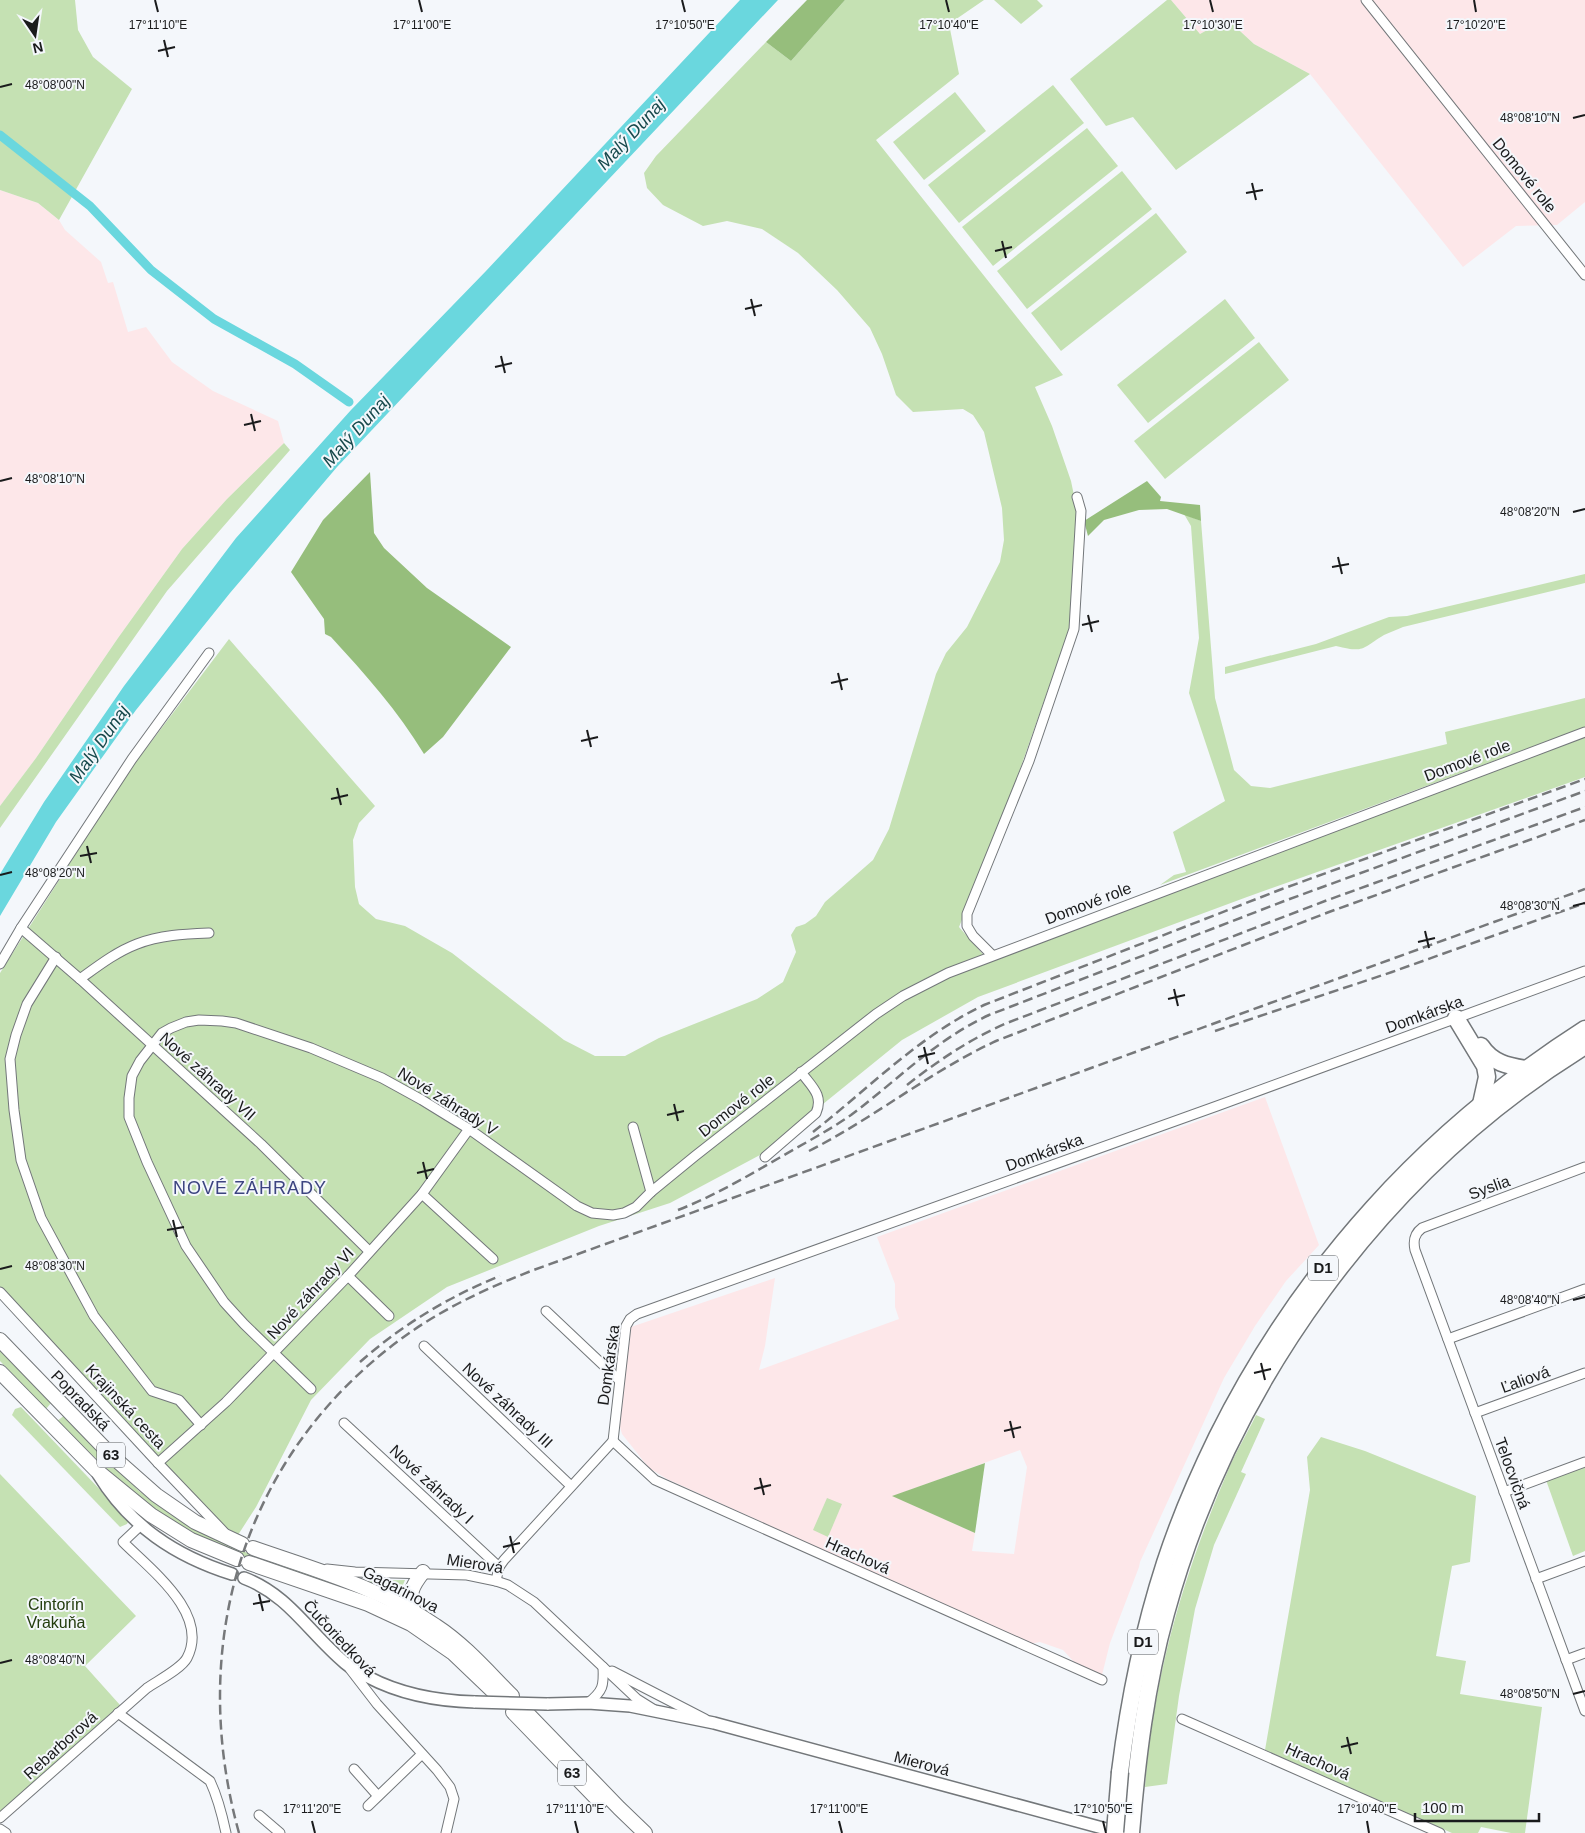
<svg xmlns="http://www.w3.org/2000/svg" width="1585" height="1833" font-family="Helvetica,sans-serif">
<rect width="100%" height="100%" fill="#f4f7fb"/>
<g fill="#fde7e9" fill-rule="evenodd">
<path d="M1171,0H1585V202L1557,225L1516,226L1463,267L1310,74L1254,44L1227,19L1200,34Z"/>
<path d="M0,190L38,203L59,220L65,230L101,262L108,283L113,282L128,332L146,327L172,362L213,391L278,421L284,443L227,499L182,549L118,638L36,758L0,806Z"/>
<path d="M1265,1097L1319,1245L1286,1281L1255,1326L1224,1378L1140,1562L1139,1567L1110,1643L1102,1675L1075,1663L1063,1650L1040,1642L1030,1644L667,1479L649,1468L622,1434L620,1427L621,1413L631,1327L775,1278L765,1346L759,1370L899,1319L895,1307V1284L877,1237ZM1020,1450L1027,1467L1014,1554L972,1551L975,1533L893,1496Z"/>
</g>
<g fill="#c5e1b3">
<path d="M0,0H75L78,30L93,57L132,89L59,220L38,203L0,190Z"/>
<path d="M845,0H984L949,24L959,74L876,140L1063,375L1035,387L1052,426L1071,481L1078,515L1070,627L999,829L959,927L988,960L1585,737V777L1247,897L978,997L902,1040L760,1155L670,1203L599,1226L447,1287L370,1339L311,1400L256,1507L238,1535L216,1521L0,1287V973L126,775L229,639L375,806L359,823L353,840L355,887L359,904L376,919L405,926L452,953L564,1040L595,1056H625L659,1038L757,999L783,982L796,952L791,935L796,927L805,924L816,916L825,902L873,860L889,829L936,674L946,653L967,627L1000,562L1004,540L1002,508L984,432L973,415L963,409L913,412L896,395L882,354L870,328L837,290L798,253L762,229L727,221L703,226L663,205L647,188L644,173L656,156L766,42L791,61Z"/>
<path d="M994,0H1037L1043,6L1021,24Z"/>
<path d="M1167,0H1171L1200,34L1227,19L1254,44L1310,74L1176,170L1133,117L1106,126L1070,79Z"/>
<path d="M1053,85L1084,123L959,223L928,185Z"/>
<path d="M955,92L986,131L924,180L893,142Z"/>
<path d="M1087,128L1118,166L993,266L962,227Z"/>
<path d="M1122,171L1152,209L1027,309L997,271Z"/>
<path d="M1156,213L1187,252L1061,351L1031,313Z"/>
<path d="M1225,299L1255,338L1148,423L1117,385Z"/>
<path d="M1259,342L1289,380L1165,479L1134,441Z"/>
<path d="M284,443L290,450L167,591L0,828V806L36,758L118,638L182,549L227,499Z"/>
<path d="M1184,514L1201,521L1215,698L1234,770L1251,786L1270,788L1447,744L1445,732L1585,698V727L1160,885L1174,875L1186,872L1173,832L1225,801L1189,693L1199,638L1191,526Z"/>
<path d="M1585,574V583L1403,627C1397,630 1390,632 1384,635C1361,649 1365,653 1336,646L1225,674V667L1316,644L1389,617L1407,616Z"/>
<path d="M0,1350L51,1403L46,1409L0,1361Z"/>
<path d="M21,1407L129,1520L127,1524L120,1527L12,1415L15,1409Z"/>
<path d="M65,1415L139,1491L176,1518L223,1542L245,1552L298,1569L396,1607L288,1573L218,1546L186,1530L132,1493L57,1421Z"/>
<path d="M1256,1415L1265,1419L1241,1472L1246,1474L1214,1545L1195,1609L1179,1696L1167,1784L1145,1787C1153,1678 1184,1573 1227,1473C1235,1453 1247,1434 1256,1415Z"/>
<path d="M1321,1437L1365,1451L1476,1496L1470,1562L1452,1566L1436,1656L1466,1661L1460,1694L1542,1707L1525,1833H1511L1481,1827L1478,1833H1452L1265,1750L1310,1490L1307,1457Z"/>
<path d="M1585,1466V1551L1573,1556L1546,1480Z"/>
<path d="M0,1474L136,1616L85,1666L120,1705L0,1813Z"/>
<path d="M827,1498L842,1504L828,1537L813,1530Z"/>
<path d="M405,1580L402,1587L405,1599L362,1581Z"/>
</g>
<g fill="#96be7c">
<path d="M807,0H845L791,61L766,42Z"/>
<path d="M370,472L374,533L384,548L427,588L511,647L443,737L424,754C398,711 365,674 331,637L325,634L324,619L291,572L323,520Z"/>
<path d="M1147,481L1161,497L1160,501L1200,505L1201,521L1167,509L1139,510L1104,520L1088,536L1084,521Z"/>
<path d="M985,1463L975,1533L892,1496Z"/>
</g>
<path fill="#6ad7de" d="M740,0H778L337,467L230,593L136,710L56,822L0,916V874L44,802L124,686L236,538L351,410L486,271Z"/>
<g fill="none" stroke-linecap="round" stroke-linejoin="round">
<path stroke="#6ad7de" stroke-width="9" d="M0,135L90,206L151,270L214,319L295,364L349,402"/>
<defs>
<g id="minor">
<path d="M1366,0L1585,275"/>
<path d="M21,928L80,979L261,1144L369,1251"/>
<path d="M992,955L973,936L967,926V914L1029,761L1074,629L1081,511L1077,497"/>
<path d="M56,957L27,1004L16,1035L10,1059L14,1110L21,1160L41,1218L94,1316L152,1391L179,1400L201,1425"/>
<path d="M0,964L21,928L132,759L209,653"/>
<path d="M80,979C98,966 116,952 137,944C160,935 185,934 209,933"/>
<path d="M633,1127L651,1192"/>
<path d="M765,1157L816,1113C824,1095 811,1086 801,1072"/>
<path d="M1585,1167L1422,1228C1414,1234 1413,1241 1415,1250L1585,1711"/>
<path d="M422,1194L493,1259"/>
<path d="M348,1276L389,1316"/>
<path d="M0,1292L158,1463L224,1532"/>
<path d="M546,1311L619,1380"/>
<path d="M1448,1339L1585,1289"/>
<path d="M424,1346L571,1486"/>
<path d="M311,1389L244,1324L224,1302L186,1246L147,1162L129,1117V1098L132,1076L140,1061L162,1033L171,1028L186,1022L199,1020L222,1021L236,1023L311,1048L382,1078L422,1100L469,1129L577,1206L592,1213L613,1215L624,1213L636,1207L651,1192L695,1156L876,1014L903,996L948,973L1585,732"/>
<path d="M1475,1413L1585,1373"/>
<path d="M344,1423L499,1567"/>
<path d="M613,1441L626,1326L630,1319L637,1314L1217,1106L1585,971"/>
<path d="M613,1441L655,1480L1102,1680"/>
<path d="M158,1463L226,1402L348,1276L422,1194L469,1129"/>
<path d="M1504,1492L1585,1462"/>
<path d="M327,1569L355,1572L467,1575L496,1581L508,1585L534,1602L637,1699L653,1709"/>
<path d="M1536,1579L1585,1561"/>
<path d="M496,1581L499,1567L504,1560L613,1441"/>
<path d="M1566,1660L1585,1653"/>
<path d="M350,1669L377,1704L437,1770L450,1787L454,1799L446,1833"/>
<path d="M612,1671L705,1719"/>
<path d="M588,1703C603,1691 604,1686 603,1667"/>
<path d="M118,1713L210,1781C218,1798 222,1814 226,1833"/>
<path d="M1182,1719L1440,1833"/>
<path d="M354,1769L378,1796"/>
<path d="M368,1806L422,1754"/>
<path d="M259,1815L280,1833"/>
<path d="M0,1818L147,1688C157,1681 181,1669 187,1658C210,1614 151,1570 123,1542L141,1525"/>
<path d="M0,1829L6,1833"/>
</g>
<g id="tertiary">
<path d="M98,1474C130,1526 175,1556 232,1574"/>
<path d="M244,1578C289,1595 309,1633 345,1663C352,1669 360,1673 368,1677C402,1695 437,1701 475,1702"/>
<path d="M547,1704L588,1703L630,1706L714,1723L1121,1833"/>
</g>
<g id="primary">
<path d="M0,1340L113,1457L156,1495L195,1522L242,1544"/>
<path d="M0,1372L96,1470L151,1515L191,1540L237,1559"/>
<path d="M253,1548C316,1570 381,1588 436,1626C465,1645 488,1672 512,1696"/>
<path d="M249,1563L368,1604L411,1624L453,1653L498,1696"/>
<path d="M413,1611C410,1591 410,1589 423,1572"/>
<path d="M513,1712L600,1802"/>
<path d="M527,1713L619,1808L645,1833"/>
</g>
<g id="motorway">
<path d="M1456,1018L1485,1066L1487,1077L1481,1104"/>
<path d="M1481,1046C1492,1063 1508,1066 1526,1069"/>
<path d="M1120,1772C1129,1700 1142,1634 1165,1563C1179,1520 1197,1478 1217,1437C1301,1268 1427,1130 1585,1029"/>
<path d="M1131,1833C1137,1759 1146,1685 1166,1613C1229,1383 1381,1172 1585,1046"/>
</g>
</defs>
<use href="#minor" stroke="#73777a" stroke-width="11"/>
<use href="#tertiary" stroke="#73777a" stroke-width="14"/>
<use href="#primary" stroke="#73777a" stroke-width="16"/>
<use href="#motorway" stroke="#73777a" stroke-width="19"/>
<use href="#minor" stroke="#fff" stroke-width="9"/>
<use href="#tertiary" stroke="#fff" stroke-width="11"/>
<use href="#primary" stroke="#fff" stroke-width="14"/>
<use href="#motorway" stroke="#fff" stroke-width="16"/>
<g stroke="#76787a" stroke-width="2.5" stroke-dasharray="10 5" stroke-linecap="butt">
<path d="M1215,1031L1392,972L1585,903"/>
<path d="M907,1085C939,1060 970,1039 1007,1023L1325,901L1585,807"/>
<path d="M813,1132C869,1088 919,1036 984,1005L1282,889L1585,779"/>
<path d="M809,1151C874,1118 931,1071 996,1041L1329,912L1585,820"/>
<path d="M678,1210C714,1196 746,1177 779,1158C803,1144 828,1131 851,1115C899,1079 934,1041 989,1015L1287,900L1585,791"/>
<path d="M360,1362C402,1325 448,1297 500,1276"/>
<path d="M239,1833C187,1646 242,1456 401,1339C440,1310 485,1289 531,1271L1585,889"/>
</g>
<defs>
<path id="tertiary-bridge" d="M475,1702L547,1704"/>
<path id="motorway-bridge" d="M1115,1832L1120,1772"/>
</defs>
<use href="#tertiary-bridge" stroke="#73777a" stroke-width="14" stroke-linecap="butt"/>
<use href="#motorway-bridge" stroke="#73777a" stroke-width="19" stroke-linecap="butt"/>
<use href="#tertiary-bridge" stroke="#fff" stroke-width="11"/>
<use href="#motorway-bridge" stroke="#fff" stroke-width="16"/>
</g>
<path fill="none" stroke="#1a1b1c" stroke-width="2" d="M155,0L158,12M419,0L422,12M682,0L685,12M946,0L949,12M1210,0L1213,12M1474,0L1476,12M164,40L168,57M158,51L175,47M0,87L12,84M1573,118L1585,115M1252,183L1256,200M1246,193L1263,190M1002,241L1006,258M995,251L1012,247M751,299L755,316M745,309L762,305M501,356L505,373M495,367L512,363M251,414L255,431M244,425L261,421M0,481L12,478M1573,512L1585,509M1338,557L1342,574M1332,567L1349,564M1088,615L1092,632M1082,625L1099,621M838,673L842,690M831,683L848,679M587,730L591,747M581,741L598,737M337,788L341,805M331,799L348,795M87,846L91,863M80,856L97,853M0,875L12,872M1573,906L1585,903M1425,931L1429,948M1418,942L1435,938M1174,989L1178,1006M1168,999L1185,995M924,1047L928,1064M918,1057L935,1053M674,1104L678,1121M667,1115L684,1111M423,1162L427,1179M417,1173L434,1169M173,1220L177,1237M167,1230L184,1227M0,1269L12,1266M1573,1300L1585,1297M1261,1363L1265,1380M1254,1373L1271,1369M1010,1421L1014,1438M1004,1431L1021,1427M760,1478L764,1495M754,1489L771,1485M510,1536L514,1553M503,1547L520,1543M259,1594L263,1611M253,1604L270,1601M0,1663L12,1660M1573,1694L1585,1691M1347,1737L1351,1754M1341,1747L1358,1743M312,1821L315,1833M575,1821L578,1833M839,1821L842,1833M1103,1821L1106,1833M1367,1821L1369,1833"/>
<g text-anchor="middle" stroke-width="4" stroke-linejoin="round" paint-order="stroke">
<g fill="#f4f7fb" stroke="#5b5d5f" stroke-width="1">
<rect x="1308" y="1255.5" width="30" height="25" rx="4"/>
<rect x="97" y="1442.5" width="28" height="25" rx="4"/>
<rect x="1128" y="1629.5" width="30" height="25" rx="4"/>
<rect x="558" y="1760.5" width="28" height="25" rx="4"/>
</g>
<g font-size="15" font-weight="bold" fill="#1a1b1c">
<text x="1323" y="1273">D1</text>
<text x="111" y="1460">63</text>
<text x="1143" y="1647">D1</text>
<text x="572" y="1778">63</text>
</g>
<g font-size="16" fill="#1a1b1c" stroke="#f4f7fb">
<text transform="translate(1525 175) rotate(51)" y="6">Domové role</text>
<text transform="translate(1467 760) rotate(-21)" y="6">Domové role</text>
<text transform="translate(1088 903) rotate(-21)" y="6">Domové role</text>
<text transform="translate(1424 1014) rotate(-20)" y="6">Domkárska</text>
<text transform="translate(208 1076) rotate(42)" y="6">Nové záhrady VII</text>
<text transform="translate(448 1101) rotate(32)" y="6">Nové záhrady V</text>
<text transform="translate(736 1105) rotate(-38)" y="6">Domové role</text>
<text transform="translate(1044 1152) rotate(-20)" y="6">Domkárska</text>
<text transform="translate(1489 1187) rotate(-20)" y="6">Syslia</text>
<text transform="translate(310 1293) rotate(-47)" y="6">Nové záhrady VI</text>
<text transform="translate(608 1365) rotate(-82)" y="6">Domkárska</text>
<text transform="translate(1525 1379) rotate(-20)" y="6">Ľaliová</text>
<text transform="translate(81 1400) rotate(46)" y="6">Popradská</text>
<text transform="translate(508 1405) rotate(43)" y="6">Nové záhrady III</text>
<text transform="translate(126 1406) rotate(47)" y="6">Krajinská cesta</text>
<text transform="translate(1513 1473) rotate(70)" y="6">Telocvičná</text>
<text transform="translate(432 1484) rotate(43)" y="6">Nové záhrady I</text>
<text transform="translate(858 1555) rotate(24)" y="6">Hrachová</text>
<text transform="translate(475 1563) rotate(9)" y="6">Mierová</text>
<text transform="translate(401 1589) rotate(27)" y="6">Gagarinova</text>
<text transform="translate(340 1638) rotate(47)" y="6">Čučoriedková</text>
<text transform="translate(60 1745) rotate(-42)" y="6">Rebarborová</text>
<text transform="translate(1318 1761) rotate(24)" y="6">Hrachová</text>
<text transform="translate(922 1763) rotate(15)" y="6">Mierová</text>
</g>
<g font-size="16" fill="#223c0d" stroke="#f4f7fb">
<text x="56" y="1610">Cintorín<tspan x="56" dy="18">Vrakuňa</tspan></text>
</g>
<g font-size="18" font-style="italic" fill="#17494c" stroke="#f4f7fb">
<text transform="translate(631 134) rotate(-47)" y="6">Malý Dunaj</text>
<text transform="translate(356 431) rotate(-48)" y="6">Malý Dunaj</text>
<text transform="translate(99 744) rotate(-55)" y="6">Malý Dunaj</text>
</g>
<g font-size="18" letter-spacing="1" fill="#3c4480" stroke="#f4f7fb">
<text x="250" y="1194">NOVÉ ZÁHRADY</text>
</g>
</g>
<g font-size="12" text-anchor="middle" fill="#1a1b1c" stroke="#f4f7fb" stroke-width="4" stroke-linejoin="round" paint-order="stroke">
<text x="158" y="29">17°11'10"E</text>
<text x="422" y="29">17°11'00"E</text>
<text x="685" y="29">17°10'50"E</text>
<text x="949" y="29">17°10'40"E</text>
<text x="1213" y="29">17°10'30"E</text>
<text x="1476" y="29">17°10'20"E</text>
<text x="55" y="89">48°08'00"N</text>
<text x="1530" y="122">48°08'10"N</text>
<text x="55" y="483">48°08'10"N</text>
<text x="1530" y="516">48°08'20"N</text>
<text x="55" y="877">48°08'20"N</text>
<text x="1530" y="910">48°08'30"N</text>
<text x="55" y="1270">48°08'30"N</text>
<text x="1530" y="1304">48°08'40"N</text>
<text x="55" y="1664">48°08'40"N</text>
<text x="1530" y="1698">48°08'50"N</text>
<text x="312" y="1813">17°11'20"E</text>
<text x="575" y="1813">17°11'10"E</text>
<text x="839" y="1813">17°11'00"E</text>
<text x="1103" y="1813">17°10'50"E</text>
<text x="1367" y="1813">17°10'40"E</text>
</g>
<g transform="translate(35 35) rotate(167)" stroke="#f4f7fb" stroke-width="4" paint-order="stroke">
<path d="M0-4L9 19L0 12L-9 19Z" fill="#1a1b1c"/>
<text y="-8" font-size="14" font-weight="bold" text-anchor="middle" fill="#1a1b1c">N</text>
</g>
<path d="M1415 1813v8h124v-8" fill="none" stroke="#1a1b1c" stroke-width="2.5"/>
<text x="1422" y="1813" font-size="15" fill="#1a1b1c" stroke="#f4f7fb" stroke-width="4" paint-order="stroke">100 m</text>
</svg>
